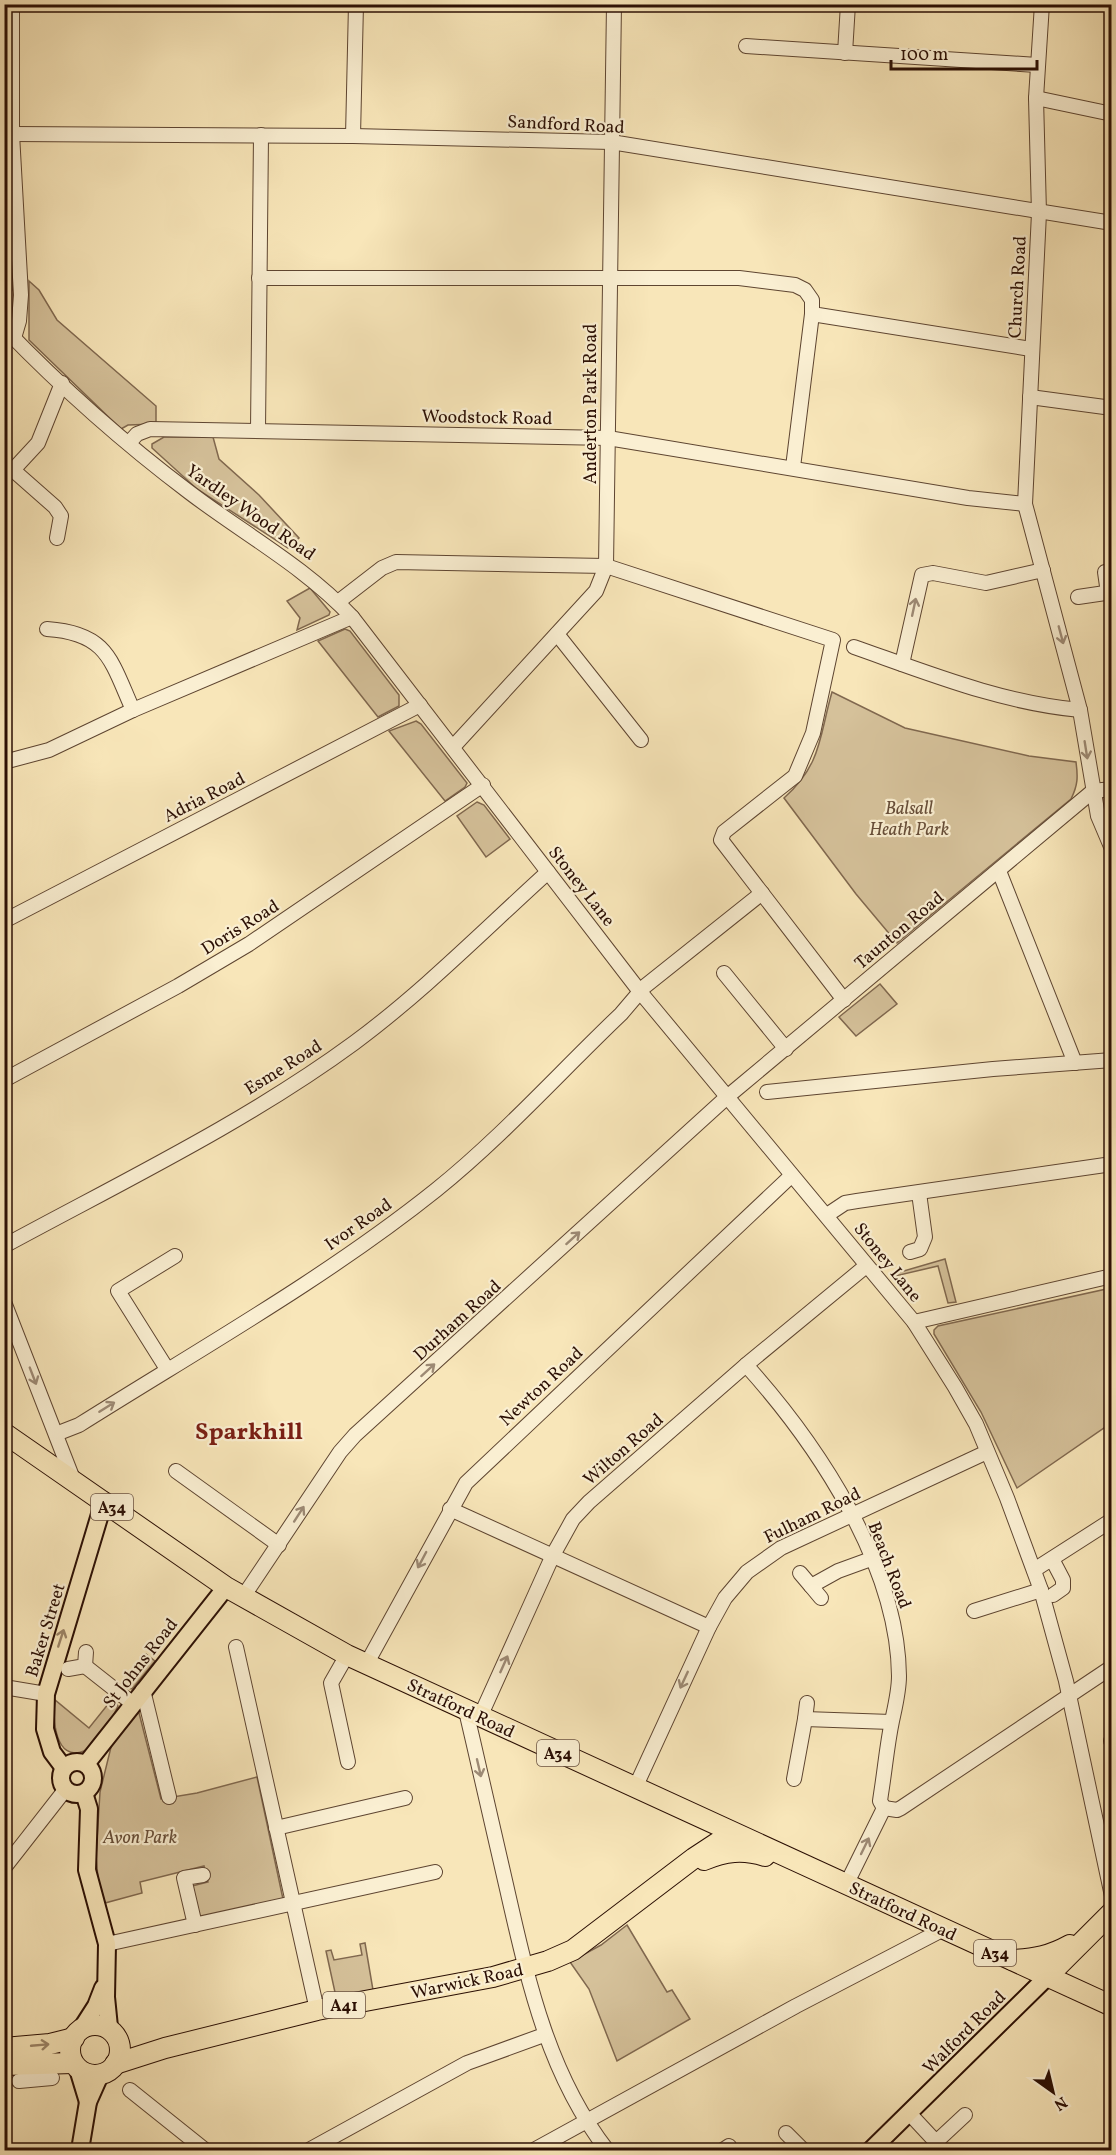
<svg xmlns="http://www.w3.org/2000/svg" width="1116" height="2155" font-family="Vollkorn,serif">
<rect width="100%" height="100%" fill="#f8e6b9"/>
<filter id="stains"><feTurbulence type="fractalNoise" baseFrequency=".00333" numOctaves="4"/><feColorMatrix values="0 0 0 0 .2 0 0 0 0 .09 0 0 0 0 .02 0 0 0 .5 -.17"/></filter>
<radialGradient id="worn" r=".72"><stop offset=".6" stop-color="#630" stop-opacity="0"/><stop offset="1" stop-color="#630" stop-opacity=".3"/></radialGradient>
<g fill="#d5c19a" stroke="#80684f" stroke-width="1.5">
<path d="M4,256L9,257L12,290L5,304Z"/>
<path d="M29,281L39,290L57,320L156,406V424L128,425L121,429L29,340Z"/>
<path d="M164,437H213L219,459L259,495L299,538L288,548L197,489L152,448V444Z"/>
<path d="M310,588L330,612L329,615L297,630L300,618L287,601Z"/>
<path d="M345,629L350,631L399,695V706L378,717L318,641Z"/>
<path d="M832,692L905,728L1029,756L1076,762C1078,777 1078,785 1071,799L897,943L856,894L784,798C822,764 819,737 832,692Z"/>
<path d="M416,721L421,724L467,783L465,787L445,801L389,731Z"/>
<path d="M477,802L484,805L510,839L486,857L457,816Z"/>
<path d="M880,984L897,1004L856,1036L839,1017Z"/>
<path d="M945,1259L956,1302L948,1303L938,1266L891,1277L890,1275Z"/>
<path d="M1111,1288V1423L1017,1488L981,1412L934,1334V1330L938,1326Z"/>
<path d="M146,1654L155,1661L132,1689L122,1687Z"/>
<path d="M113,1698L118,1706C112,1720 99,1744 84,1751C55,1763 52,1717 55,1700L89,1728Z"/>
<path d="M138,1709L161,1799L197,1793L257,1777L283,1899L200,1917L192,1886L208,1882L204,1866L140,1882L142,1893L105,1903L98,1878L96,1856L100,1792L112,1743Z"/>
<path d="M627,1925L667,1992L672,1990L690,2019L617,2061L589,1989L570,1962L601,1945Z"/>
<path d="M365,1943L373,1990L336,1997L326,1951L331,1950L334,1960L362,1955L360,1944Z"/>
</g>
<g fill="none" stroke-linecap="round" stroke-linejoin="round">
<defs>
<g id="minor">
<path d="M12,4V134L21,295L19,321L14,338"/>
<path d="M1042,4L1036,98L1039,213L1025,504L1080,710L1098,816L1112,849"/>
<path d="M746,46L1037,65"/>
<path d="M845,53L848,4"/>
<path d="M1036,98L1112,114"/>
<path d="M12,134L353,136L611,142L1112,223"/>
<path d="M353,136L356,4"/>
<path d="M259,278H739L795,285L805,290L812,300V314L1031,349"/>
<path d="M4,328C61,387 124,443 189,492C244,534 304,566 352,617L641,993L914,1322L955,1387L976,1424L1007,1498L1041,1590L1066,1681L1112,1896"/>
<path d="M1030,397L1112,408"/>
<path d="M258,430L261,135"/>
<path d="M129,443L137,434L150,429L608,438L968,498L1025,504"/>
<path d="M793,467L812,314"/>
<path d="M57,538L61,516L55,507L13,470L38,443L62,383"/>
<path d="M1105,572L1108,593"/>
<path d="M1078,597L1112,592"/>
<path d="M338,602L382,568L396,562L606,566L833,640L813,733L795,776L724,832L721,840L844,1000"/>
<path d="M47,629C108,633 111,661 133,710"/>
<path d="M557,634L641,740"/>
<path d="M854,647C928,673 1002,703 1080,710"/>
<path d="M902,664L922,575L933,573L986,583L1043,570"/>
<path d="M453,747L596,591L606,566L614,4"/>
<path d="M4,762L49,750L133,710L352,617"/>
<path d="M1093,791L1112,789"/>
<path d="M999,871L1075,1063"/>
<path d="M4,921L420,705"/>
<path d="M724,973L786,1049"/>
<path d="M4,1080L178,986L249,944L483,785"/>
<path d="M767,1092L993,1069L1112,1060"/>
<path d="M827,1215L845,1203L857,1201L1112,1164"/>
<path d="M4,1246C120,1183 248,1121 354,1043C423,992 484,930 548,872"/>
<path d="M910,1252L920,1249L925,1237L919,1193"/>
<path d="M4,1302L73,1479"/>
<path d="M914,1322L1112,1276"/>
<path d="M746,1365C818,1445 898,1565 899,1676C899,1691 895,1707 892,1721C887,1745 885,1769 881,1794L880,1801L884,1808"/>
<path d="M167,1369L118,1291L175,1256"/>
<path d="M56,1434L79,1425C198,1350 326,1278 436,1190C502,1137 560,1072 621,1014L644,987L762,893"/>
<path d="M176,1471L279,1545"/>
<path d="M450,1509L709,1627"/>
<path d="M1052,1559L1063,1580V1588L1053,1595"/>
<path d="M1034,1570L1112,1520"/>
<path d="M800,1573L811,1586"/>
<path d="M243,1597L340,1452L355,1435L727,1097L1093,791"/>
<path d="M821,1598L811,1586L838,1571L871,1559"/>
<path d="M974,1611L1041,1590"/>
<path d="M236,1647L317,2010"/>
<path d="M347,1655L331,1683L348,1762"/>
<path d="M367,1663L466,1483L791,1176"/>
<path d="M85,1666L132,1703"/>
<path d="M68,1669L85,1666L86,1652"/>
<path d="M4,1687L46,1694"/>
<path d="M143,1690L169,1797"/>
<path d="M466,1711C480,1770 493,1829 507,1889C528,1981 548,2074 607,2150"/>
<path d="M480,1717L553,1555L573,1519L589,1502L746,1365L866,1266"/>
<path d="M805,1719L807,1703"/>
<path d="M1111,1741H1112"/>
<path d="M794,1779L805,1719L891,1722"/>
<path d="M635,1788L709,1627L725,1598L747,1572L781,1548L987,1452"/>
<path d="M884,1808L897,1810L901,1808L1112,1667"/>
<path d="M276,1828L405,1798"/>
<path d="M4,1868L65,1790"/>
<path d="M846,1885L884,1808"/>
<path d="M195,1925L184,1878L203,1875"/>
<path d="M107,1944L435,1872"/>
<path d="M19,2081L52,2078"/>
<path d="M130,2090L205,2150"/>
<path d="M909,2113L936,2142L965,2115"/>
<path d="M786,2133L803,2150"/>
<path d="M309,2150L467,2063L544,2035"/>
<path d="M534,2150L796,2006L942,1930"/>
<path d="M723,2150L729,2146"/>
</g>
<g id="major">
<circle cx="77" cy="1778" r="16"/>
<path d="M86,1764L226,1587"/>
<path d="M64,1768L52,1752L45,1729L46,1694L104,1501"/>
<path d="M84,1793L89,1809L87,1870L107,1944L106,1997L109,2027"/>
<path d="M80,2031L96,2006L103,1988"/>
<path d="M78,2069L88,2102"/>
<path d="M80,2150L88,2102L100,2075"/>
<path d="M871,2150L1047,1977"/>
</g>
<g id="highway">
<path d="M4,1433L226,1587L347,1655L1112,2006"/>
<path d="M704,1860C725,1851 743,1849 765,1856"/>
<path d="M1012,1960C1035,1959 1050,1956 1070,1945"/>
<path d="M1047,1977L1112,1912"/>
<circle cx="95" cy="2050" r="25"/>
<path d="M4,2048L50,2044L74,2038"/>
<path d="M115,2064L165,2048L317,2010L493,1977L548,1961L573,1950L694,1858L732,1833"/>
<path d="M4,2065L73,2063"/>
</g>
</defs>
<use href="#minor" stroke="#5e4531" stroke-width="16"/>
<use href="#major" stroke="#2b0f04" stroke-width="20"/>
<use href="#highway" stroke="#2b0f04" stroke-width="22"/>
<use href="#minor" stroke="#faefd2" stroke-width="14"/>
<use href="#major" stroke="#f8e6b9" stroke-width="16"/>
<use href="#highway" stroke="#f8e6b9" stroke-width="20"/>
</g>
<defs><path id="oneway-shaft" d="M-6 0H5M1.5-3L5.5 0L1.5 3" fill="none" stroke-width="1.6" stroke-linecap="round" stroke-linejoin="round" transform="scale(1.5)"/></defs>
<g stroke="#9d8a75">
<use href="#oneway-shaft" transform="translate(914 607) rotate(-78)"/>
<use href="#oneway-shaft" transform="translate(1061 635) rotate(75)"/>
<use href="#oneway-shaft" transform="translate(1086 750) rotate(81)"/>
<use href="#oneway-shaft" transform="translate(573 1238) rotate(-42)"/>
<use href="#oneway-shaft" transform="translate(428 1370) rotate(-42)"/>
<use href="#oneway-shaft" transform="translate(33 1376) rotate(69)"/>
<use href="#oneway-shaft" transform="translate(107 1407) rotate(-32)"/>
<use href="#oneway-shaft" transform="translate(299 1514) rotate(-57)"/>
<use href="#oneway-shaft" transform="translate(422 1560) rotate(118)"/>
<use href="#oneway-shaft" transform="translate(504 1664) rotate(-66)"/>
<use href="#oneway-shaft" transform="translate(684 1680) rotate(115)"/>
<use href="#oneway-shaft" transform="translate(479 1768) rotate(77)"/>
<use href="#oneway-shaft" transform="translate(865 1846) rotate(-64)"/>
</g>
<g stroke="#9c8568">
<use href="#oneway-shaft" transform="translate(61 1638) rotate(-72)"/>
<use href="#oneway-shaft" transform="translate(40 2045) rotate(-5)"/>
</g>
<g text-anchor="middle" stroke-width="4.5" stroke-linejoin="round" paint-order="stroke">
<g fill="#faefd2" stroke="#695242" stroke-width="1.5">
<rect x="91" y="1494" width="42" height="26" rx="4.5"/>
<rect x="537" y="1740" width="42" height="26" rx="4.5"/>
<rect x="974" y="1940" width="42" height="26" rx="4.5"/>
<rect x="323" y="1992" width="42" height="26" rx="4.5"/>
</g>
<g font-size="16" font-weight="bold" fill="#2b0f04">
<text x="112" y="1513">A34</text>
<text x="558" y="1759">A34</text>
<text x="995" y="1959">A34</text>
<text x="344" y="2011">A41</text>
</g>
<g font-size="18" fill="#2b0f04" stroke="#faefd2">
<text transform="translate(566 124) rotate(3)" y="6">Sandford Road</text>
<text transform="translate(1017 287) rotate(-87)" y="6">Church Road</text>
<text transform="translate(590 404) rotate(-90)" y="6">Anderton Park Road</text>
<text transform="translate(487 417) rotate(1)" y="6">Woodstock Road</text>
<text transform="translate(251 512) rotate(35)" y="6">Yardley Wood Road</text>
<text transform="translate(204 797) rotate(-27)" y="6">Adria Road</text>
<text transform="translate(582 886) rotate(52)" y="6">Stoney Lane</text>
<text transform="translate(240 927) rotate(-32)" y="6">Doris Road</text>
<text transform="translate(899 930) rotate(-40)" y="6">Taunton Road</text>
<text transform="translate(283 1067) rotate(-32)" y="6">Esme Road</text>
<text transform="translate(358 1224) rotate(-35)" y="6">Ivor Road</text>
<text transform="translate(888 1262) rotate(51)" y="6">Stoney Lane</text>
<text transform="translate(457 1320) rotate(-42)" y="6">Durham Road</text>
<text transform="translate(541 1386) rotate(-43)" y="6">Newton Road</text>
<text transform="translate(623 1449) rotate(-41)" y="6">Wilton Road</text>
<text transform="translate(812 1515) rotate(-26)" y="6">Fulham Road</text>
<text transform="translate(890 1565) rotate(69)" y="6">Beach Road</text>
<text transform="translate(45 1630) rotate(-73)" y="6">Baker Street</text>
<text transform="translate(140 1663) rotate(-52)" y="6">St Johns Road</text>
<text transform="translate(461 1708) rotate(25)" y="6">Stratford Road</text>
<text transform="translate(903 1911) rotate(25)" y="6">Stratford Road</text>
<text transform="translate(467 1981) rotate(-12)" y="6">Warwick Road</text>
<text transform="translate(964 2032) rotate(-45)" y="6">Walford Road</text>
</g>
<g font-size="18" font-style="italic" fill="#664d38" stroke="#faefd2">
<text x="909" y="814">Balsall<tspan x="909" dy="21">Heath Park</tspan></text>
<text x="140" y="1843">Avon Park</text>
</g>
<g font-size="24" font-weight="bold" fill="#7a1f14" stroke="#faefd2">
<text x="249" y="1439">Sparkhill</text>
</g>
</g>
<rect width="1116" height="2155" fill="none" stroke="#f8e6b9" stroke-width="24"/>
<rect x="6" y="6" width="1104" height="2143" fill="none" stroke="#2b0f04" stroke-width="3"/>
<rect x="12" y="12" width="1092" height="2131" fill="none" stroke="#2b0f04" stroke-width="1.5"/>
<g transform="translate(1053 2092) rotate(146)" stroke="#faefd2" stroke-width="4.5" paint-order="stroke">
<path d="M0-4.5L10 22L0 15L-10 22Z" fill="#2b0f04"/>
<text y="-9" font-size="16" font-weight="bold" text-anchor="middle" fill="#2b0f04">N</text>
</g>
<path d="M891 60v9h146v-9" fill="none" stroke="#2b0f04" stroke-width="3"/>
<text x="900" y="60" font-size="18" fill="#2b0f04" stroke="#faefd2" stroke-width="4.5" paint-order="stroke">100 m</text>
<rect width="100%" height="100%" filter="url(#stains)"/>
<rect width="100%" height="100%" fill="url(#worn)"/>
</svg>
